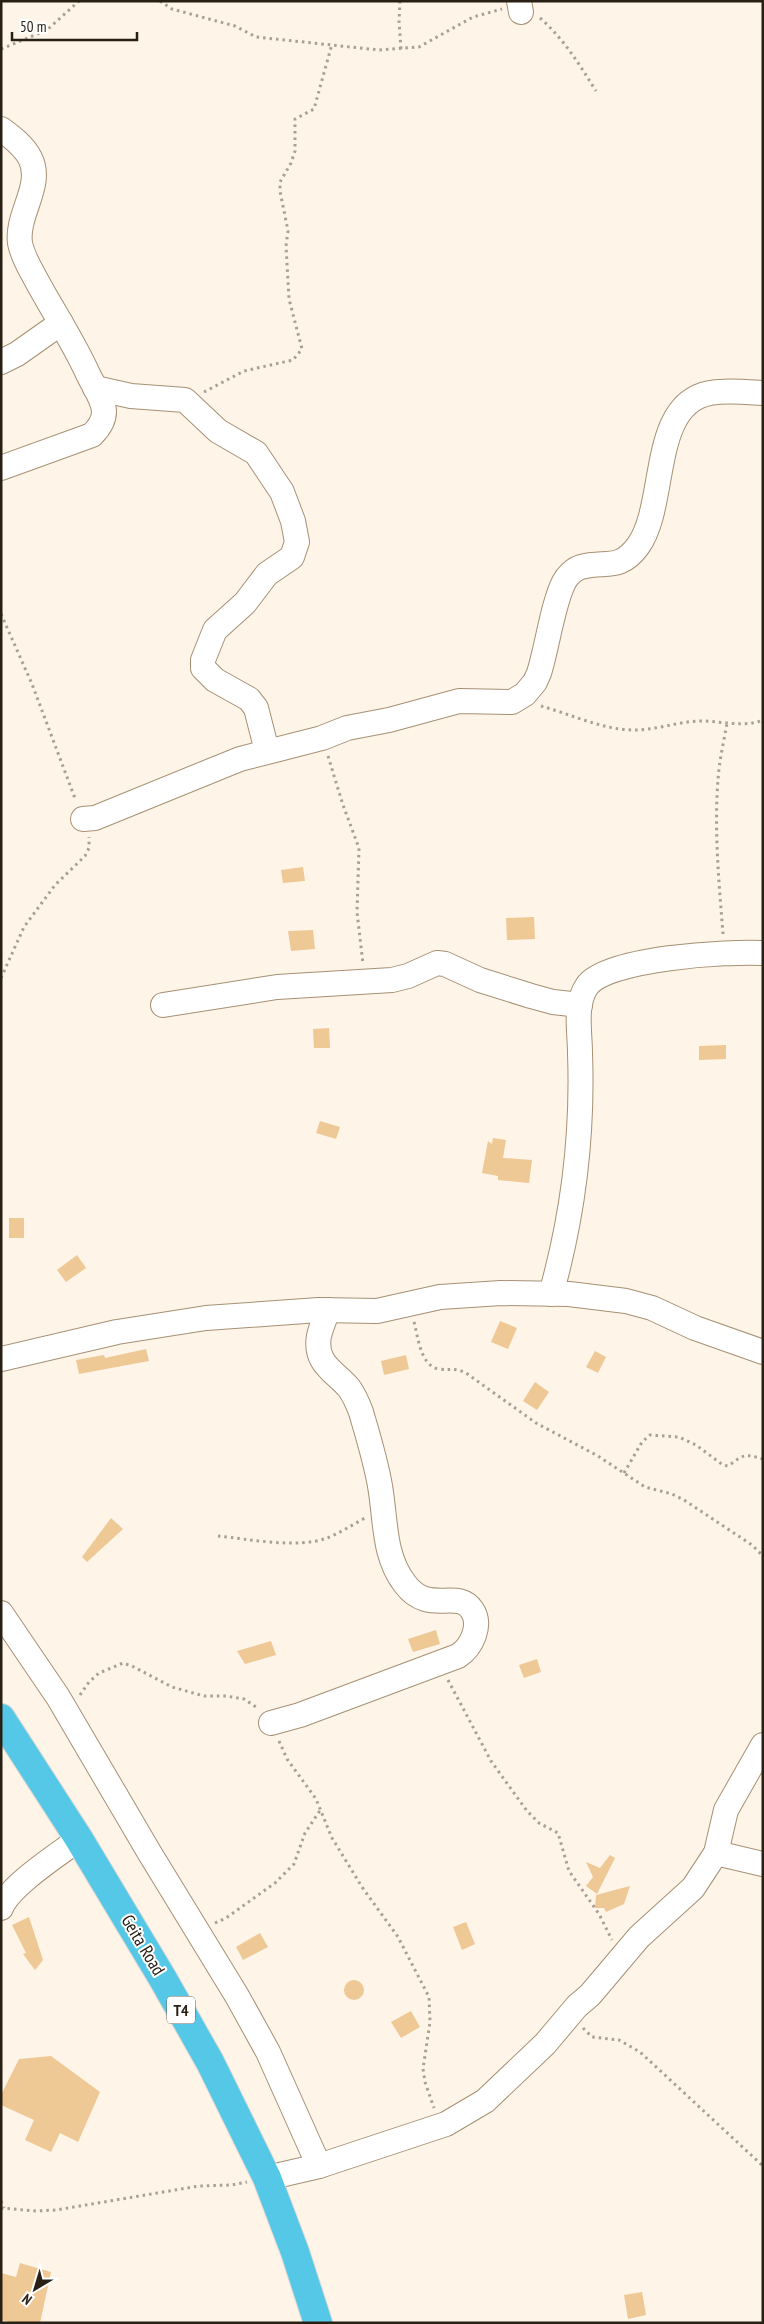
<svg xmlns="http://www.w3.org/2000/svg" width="764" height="2324" font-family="'PT Sans Narrow',sans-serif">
<rect width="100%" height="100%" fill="#fef4e8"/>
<g fill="#eec895">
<path d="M303,867L305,881L283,883L281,870Z"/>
<path d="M534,917L535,939L507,940L506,918Z"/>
<path d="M313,930L315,949L291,951L288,931Z"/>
<path d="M329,1028L330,1048H314L313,1029Z"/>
<path d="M726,1045V1059L699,1060V1046Z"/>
<path d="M320,1121L340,1127L336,1139L316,1133Z"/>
<path d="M493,1138L506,1140L503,1158L532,1160L529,1183L498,1180V1176L482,1173L488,1141L492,1144Z"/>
<rect x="9" y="1218" width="15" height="20"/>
<path d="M77,1255L86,1268L66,1282L57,1270Z"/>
<path d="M500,1321L517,1328L508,1349L491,1342Z"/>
<path d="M146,1349L149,1361L79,1374L76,1360L104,1355L105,1358Z"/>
<path d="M595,1351L606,1357L598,1373L586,1367Z"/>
<path d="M406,1355L409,1369L384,1375L381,1361Z"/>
<path d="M535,1382L549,1392L537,1410L523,1401Z"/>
<path d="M111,1518L123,1529L87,1562L82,1557Z"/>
<path d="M436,1630L440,1644L413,1652L408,1639Z"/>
<path d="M271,1641L276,1655L245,1664L237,1651Z"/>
<path d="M537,1659L541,1672L524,1678L519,1665Z"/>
<path d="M610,1855L615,1858L597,1894L586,1886L593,1877L586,1862L600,1868Z"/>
<path d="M630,1886L624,1904L606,1912L604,1908H595L596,1895Z"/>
<path d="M29,1917L43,1960L35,1970L23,1954L26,1953L12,1925Z"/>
<path d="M466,1922L475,1944L462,1950L453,1927Z"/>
<path d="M260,1933L268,1947L243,1960L236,1947Z"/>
<circle cx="354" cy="1990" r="10"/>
<path d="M411,2011L420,2027L401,2038L391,2022Z"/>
<path d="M51,2056L100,2092L78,2142L60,2133L51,2152L25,2140L34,2120L1,2105V2095L19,2059Z"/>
<path d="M20,2263L51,2272L40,2323H13L1,2320V2273L16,2277Z"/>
<path d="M642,2292L646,2315L628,2319L624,2295Z"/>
</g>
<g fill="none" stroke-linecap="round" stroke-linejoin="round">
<defs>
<g id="minor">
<path d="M519,1L521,12"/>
<path d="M1,129C12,137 24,146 30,158C44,185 16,214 20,243C22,254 28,265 33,274C51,308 72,339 88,374C93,385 104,400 104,412C104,422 98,429 92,435L1,468"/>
<path d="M1,362L17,354L61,323"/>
<path d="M95,388L131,396L185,400L218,431L256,453L282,492L293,521L297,542L292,557L267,574L245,603L215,630L203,660V668L215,680L249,699L256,708L267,751"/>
<path d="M83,819L95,818L240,759L322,738L347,728L389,720L459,701L512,702L525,694L535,682L539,673C547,648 553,603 564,582C567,576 574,569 581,567C605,560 619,572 638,546C668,505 649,404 710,393C727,390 745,392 763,393"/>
<path d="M163,1005L277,987L392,980L408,976L437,963L445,964L480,980L531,996L553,1002L580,1005"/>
<path d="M551,1294C573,1216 583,1134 580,1053C580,1032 574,1005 587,986C606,958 729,951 763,953"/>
<path d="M1,1359L117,1332L206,1318L319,1310L377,1311L440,1297L501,1293L569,1294L626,1301L652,1308L695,1328L763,1352"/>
<path d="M1,1613L58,1697L149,1852L237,1996L268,2052L319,2166"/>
<path d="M271,1723L300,1715L458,1656C472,1647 482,1625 472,1610C457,1588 429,1616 405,1584C383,1556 386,1520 380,1486C376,1462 368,1436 361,1412C358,1404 354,1395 349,1388C334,1371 314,1363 319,1336C321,1327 325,1318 328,1310"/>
<path d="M716,1853L763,1864"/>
<path d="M1,1908C9,1886 59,1854 79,1839"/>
<path d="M267,2178L319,2166L446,2124L485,2101L545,2044L577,2006L590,1995L639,1937L693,1888L716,1853L726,1810L763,1745"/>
</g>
<path id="highway" d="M1,1718L79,1839L163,1979L210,2062L267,2178L295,2252L318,2323"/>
</defs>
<use href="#minor" stroke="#a69073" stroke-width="26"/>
<use href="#highway" stroke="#d8d7d5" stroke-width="30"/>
<g stroke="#a99f94" stroke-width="3" stroke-dasharray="2.5 4" stroke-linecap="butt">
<path d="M160,1L172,9L235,26L256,37L379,50L419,47L473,17L502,9"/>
<path d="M400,1L399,21L401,49"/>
<path d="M540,18C564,39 579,64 596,91"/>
<path d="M1,49L47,30L79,1"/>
<path d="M204,392L244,371L293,360L302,349L289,299L286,246L288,231L280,191V182L291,163L295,151V119L314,109L332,44"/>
<path d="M1,614L32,684L76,801"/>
<path d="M541,706C570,714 603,730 634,730C657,730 679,721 702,721C722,721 743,728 763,720"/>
<path d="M328,756L343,805L359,848L357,912L363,964"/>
<path d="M723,934C719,883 714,830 718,780C719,761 724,741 727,723"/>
<path d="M1,978L24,927L55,885L85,856L89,848V837"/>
<path d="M414,1322C418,1336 420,1366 439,1369C450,1371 454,1367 466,1373L536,1423L598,1456L645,1487L672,1494L684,1500L752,1545L763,1556"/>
<path d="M624,1473L642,1442L650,1435L679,1437L696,1445L723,1465L728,1466C744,1455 743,1453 763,1459"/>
<path d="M218,1536C249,1539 297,1549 327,1538C340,1533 352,1525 365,1518"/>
<path d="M448,1680L491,1761L527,1811L539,1823L558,1833L569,1871L599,1914L612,1940"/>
<path d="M80,1695L89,1682L99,1673L123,1663L132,1666L172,1687L204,1696H226L244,1699L259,1709"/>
<path d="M279,1741L287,1759L316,1799L332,1838L362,1887L398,1937L429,1997L430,2022L423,2069L425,2082L434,2108"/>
<path d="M215,1923L226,1918L275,1883L294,1864L305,1833L321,1809"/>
<path d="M583,2028L592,2037L619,2040L640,2052L763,2166"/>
<path d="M1,2201L4,2208"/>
<path d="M1,2208L36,2211L56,2210L199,2186L232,2185L247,2182"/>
</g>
<use href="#minor" stroke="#fff" stroke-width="24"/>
<use href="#highway" stroke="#54c8e6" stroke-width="28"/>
</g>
<g text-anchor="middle" stroke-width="4" stroke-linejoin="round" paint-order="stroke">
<rect fill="#fff" stroke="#69635b" stroke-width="1" x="167" y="1996.5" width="28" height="27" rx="4"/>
<g font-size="16" font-weight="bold" fill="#292015">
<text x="181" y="2016">T4</text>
</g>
<g font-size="18" fill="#292015" stroke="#fff">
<text transform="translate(143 1945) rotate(59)" y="6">Geita Road</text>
</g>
</g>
<rect width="764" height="2324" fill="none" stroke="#292015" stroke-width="5"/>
<g transform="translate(35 2289) rotate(218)" stroke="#ffffff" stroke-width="4" paint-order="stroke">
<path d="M0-4L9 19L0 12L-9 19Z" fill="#292015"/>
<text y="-8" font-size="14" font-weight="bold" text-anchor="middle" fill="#292015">N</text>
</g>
<path d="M12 32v8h125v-8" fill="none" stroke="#292015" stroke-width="2.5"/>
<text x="20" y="32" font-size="15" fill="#292015" stroke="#ffffff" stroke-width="4" paint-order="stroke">50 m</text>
</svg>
